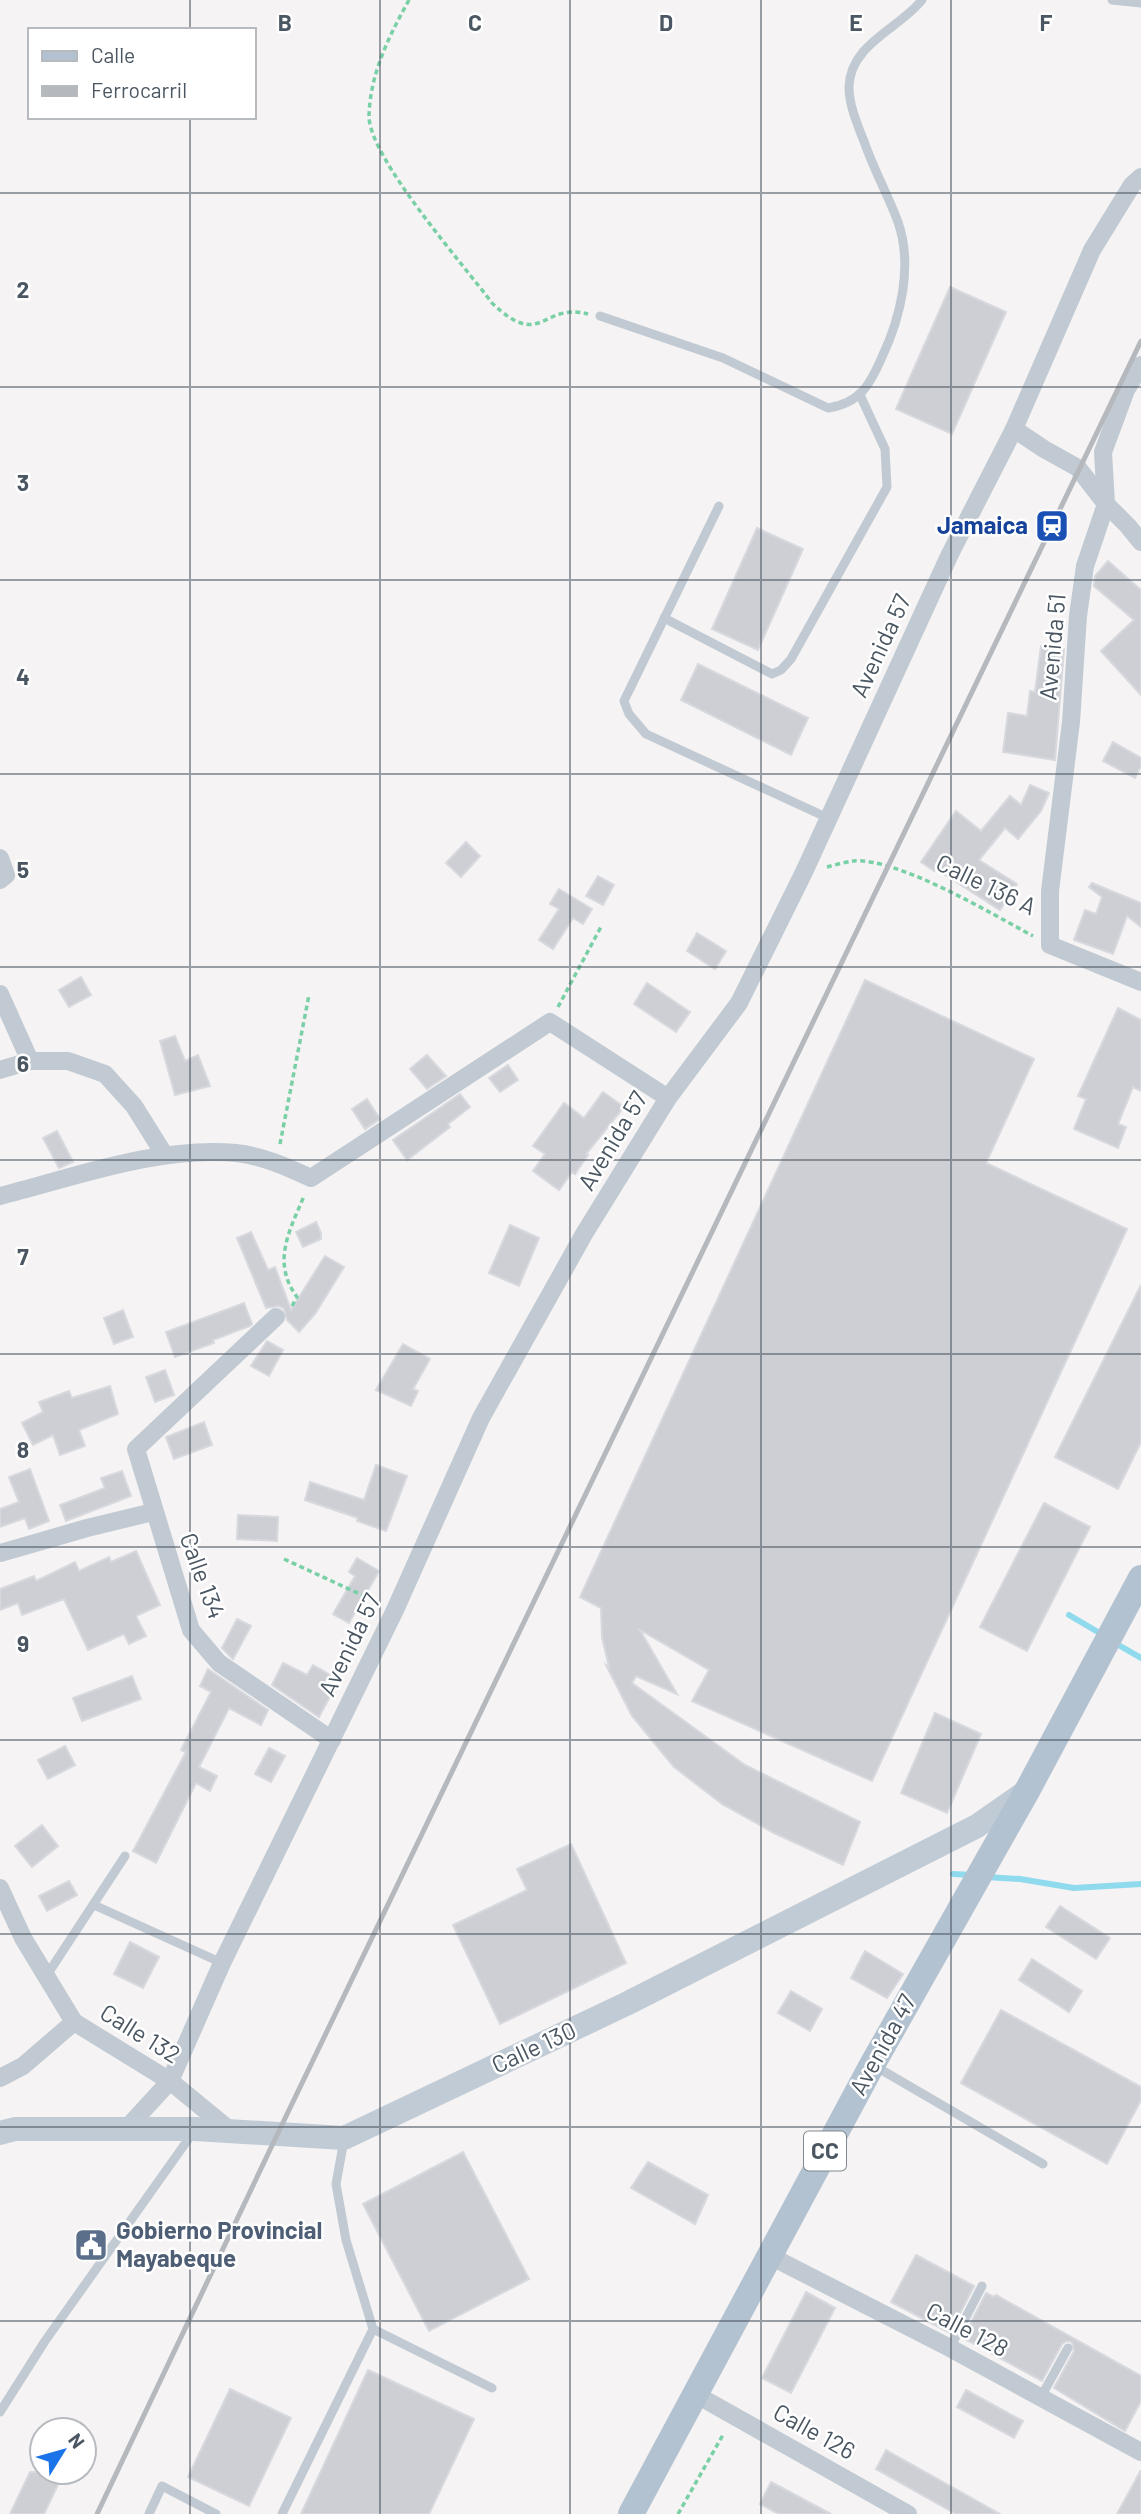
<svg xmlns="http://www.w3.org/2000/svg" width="1141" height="2514" font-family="Barlow,sans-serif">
<rect width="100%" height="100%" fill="#f5f3f3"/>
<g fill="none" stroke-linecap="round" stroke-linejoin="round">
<g stroke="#90daee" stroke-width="6">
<path d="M1069,1615L1103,1635"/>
<path d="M1115,1643L1141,1658"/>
<path d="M953,1874L972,1875"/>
<path d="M986,1877L1020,1879L1074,1888L1141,1884"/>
</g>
</g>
<g fill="#cdcfd5" stroke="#d7d9de" stroke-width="2">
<path d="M950,287L1006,312L952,434L896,409Z"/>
<path d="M757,528L803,549L758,650L712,629Z"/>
<path d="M1108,561L1141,590V695L1101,651L1134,620L1094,586L1095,576Z"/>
<path d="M1041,646L1064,649L1055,760L1003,752L1008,713L1027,716L1030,691L1035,692Z"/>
<path d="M698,664L808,718L791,755L681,700Z"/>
<path d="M1113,742L1141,758V766L1135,778L1103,761Z"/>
<path d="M1030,785L1049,793L1041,811L1018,839L1005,828L979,860L1017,884L1000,910L936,869L934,871L921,862L956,811L981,831L1010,796L1021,805Z"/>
<path d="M466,842L480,856L461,877L446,863Z"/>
<path d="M598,876L614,885L603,905L586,896Z"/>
<path d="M1092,883L1141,903V927L1127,916L1113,954L1074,940L1085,910L1096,914L1102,897L1089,887Z"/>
<path d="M559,889L592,909L583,924L573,918L553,949L539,940L559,909L550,904Z"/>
<path d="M697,933L726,951L715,969L687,951Z"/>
<path d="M81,977L91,995L69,1007L59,990Z"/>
<path d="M865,980L1034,1059L986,1163L1127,1229L872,1781L692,1701L709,1670L640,1630L677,1694L636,1676L632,1683L745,1765L860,1822L843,1865L774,1833L722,1804L674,1767L632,1716L606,1665L609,1667L602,1637L601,1608L580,1597Z"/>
<path d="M647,983L690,1012L676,1032L634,1004Z"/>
<path d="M1118,1008L1141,1020V1091L1133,1087L1118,1124L1126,1127L1118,1148L1074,1129L1086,1099L1078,1096Z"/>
<path d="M175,1036L185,1061L198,1055L210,1086L175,1095L160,1041Z"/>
<path d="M427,1055L446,1076L427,1089L410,1069Z"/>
<path d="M508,1065L518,1080L500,1092L489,1078Z"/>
<path d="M603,1092L624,1107L586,1154L588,1155L575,1174L572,1172L559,1190L533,1171L545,1154L533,1146L564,1103L584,1118Z"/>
<path d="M460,1094L470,1107L448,1124L450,1127L407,1160L393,1140Z"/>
<path d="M367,1099L380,1119L365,1129L352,1109Z"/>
<path d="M57,1131L73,1162L59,1168L43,1138Z"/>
<path d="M316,1222L321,1233V1239L303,1247L296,1232Z"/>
<path d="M510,1225L539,1238L519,1286L489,1273Z"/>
<path d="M251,1232L268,1270L275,1267L291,1310L325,1256L344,1267L315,1314L299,1332L287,1320L284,1309L279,1306L266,1308L237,1238Z"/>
<path d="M1141,1285V1442L1118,1489L1055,1457Z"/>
<path d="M244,1303L252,1324L250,1326L213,1340L214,1343L175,1357L166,1332Z"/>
<path d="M123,1310L133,1337L114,1344L104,1318Z"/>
<path d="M267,1341L283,1350L269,1376L251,1366Z"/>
<path d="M403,1344L430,1359L413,1389L418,1391L411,1406L376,1390Z"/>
<path d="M165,1370L174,1395L155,1402L146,1377Z"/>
<path d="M110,1386L118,1414L79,1430L85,1446L60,1455L53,1435L33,1445L22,1423L43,1412L39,1402L69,1391L72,1398Z"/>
<path d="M204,1422L212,1445L174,1459L166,1437Z"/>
<path d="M376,1465L407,1476L386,1531L357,1521L358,1518L305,1500L310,1482L364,1500Z"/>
<path d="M30,1469L49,1521L29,1529L25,1518L0,1527V1509L19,1502L9,1477Z"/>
<path d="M122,1471L131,1496L66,1521L60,1505L105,1488L101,1478Z"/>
<path d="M1044,1503L1090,1527L1027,1651L980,1627Z"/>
<path d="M238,1515L278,1517L277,1541L237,1539Z"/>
<path d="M136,1551L160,1605L136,1616L146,1636L129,1644L124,1634L88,1650L64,1599L22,1615L18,1603L0,1610V1589L34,1576L36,1581L75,1562L79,1571L109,1557L111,1562Z"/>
<path d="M357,1558L379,1571L349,1623L333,1614L355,1576L349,1572Z"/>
<path d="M237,1619L251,1626L233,1659L222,1648Z"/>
<path d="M283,1663L307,1675L313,1665L339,1680L319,1717L272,1685Z"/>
<path d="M208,1669L268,1710L261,1725L229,1708L199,1767L217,1776L210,1791L196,1783L156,1863L133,1851L186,1752L181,1750L211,1692L200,1686Z"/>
<path d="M132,1676L141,1699L82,1721L73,1698Z"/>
<path d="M935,1713L981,1734L947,1813L901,1793Z"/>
<path d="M65,1746L75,1765L48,1779L38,1760Z"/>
<path d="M269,1748L285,1756L271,1782L255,1774Z"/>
<path d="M42,1825L58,1846L32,1867L15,1846Z"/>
<path d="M571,1844L626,1963L500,2024L453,1925L527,1890L517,1869Z"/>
<path d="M69,1881L77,1895L47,1911L39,1896Z"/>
<path d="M1060,1906L1110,1938L1096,1959L1046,1927Z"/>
<path d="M130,1942L159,1957L143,1988L114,1974Z"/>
<path d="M865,1951L903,1974L887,1998L851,1978Z"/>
<path d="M1032,1959L1082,1991L1069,2012L1019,1980Z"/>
<path d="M791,1991L822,2009L810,2031L778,2013Z"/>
<path d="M1001,2010L1141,2087V2100L1107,2164L961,2083Z"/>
<path d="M463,2152L529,2279L429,2331L363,2204Z"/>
<path d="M648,2162L708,2195L695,2224L631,2188Z"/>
<path d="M916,2255L974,2286L951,2331L949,2330L948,2332L891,2302Z"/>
<path d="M806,2292L835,2308L791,2393L762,2378Z"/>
<path d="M986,2293L994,2297L996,2295L1141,2376V2401L1125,2431L1054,2388L1074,2351L1072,2342L1067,2341L1062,2344L1042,2381L963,2338Z"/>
<path d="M368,2370L474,2419L429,2514H301Z"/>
<path d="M230,2389L291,2418L249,2506L188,2477Z"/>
<path d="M966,2390L1023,2421L1014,2438L957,2407Z"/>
<path d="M886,2450L1000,2514H956L876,2469Z"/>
<path d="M1141,2470V2514H1117Z"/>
<path d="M30,2472H64L44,2514H10Z"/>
<path d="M771,2482L831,2514H779L760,2504Z"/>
</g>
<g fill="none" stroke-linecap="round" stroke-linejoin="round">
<g stroke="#7ad0a6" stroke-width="3.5" stroke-dasharray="5 3.5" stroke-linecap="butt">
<path d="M409,0C389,36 370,74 369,116C369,158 464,265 492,303C542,351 541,302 588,314"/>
<path d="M827,867C835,865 845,862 853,861C897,857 992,914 1033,936"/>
<path d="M558,1007L602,925"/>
<path d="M280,1144L309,995"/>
<path d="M292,1306L297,1297C271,1262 290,1230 304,1196"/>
<path d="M284,1559L377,1602"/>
<path d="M678,2514L724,2433"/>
</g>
<g stroke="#c1cad2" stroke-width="9">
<path d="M1112,0L1141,3"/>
<path d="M600,316L723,358L828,408C860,403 870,385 882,357C901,317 913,265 898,222C888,195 874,170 865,144C858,126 849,106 849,87C850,44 899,29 922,0"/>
<path d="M719,506L624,701L629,714L646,734L828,818"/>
<path d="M664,618L772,674L781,670L791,659L887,487L885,449L860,395"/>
<path d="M94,1905L222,1963"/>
<path d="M47,1975L125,1856"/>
<path d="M873,2065L1043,2164"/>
<path d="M344,2140L336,2184L346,2240L373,2329L492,2388"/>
<path d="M950,2348L982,2286"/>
<path d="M1041,2397L1068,2348"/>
<path d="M0,2412L45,2341L192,2134"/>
<path d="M149,2514L162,2486L216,2514"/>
<path d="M282,2514L373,2329"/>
</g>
<g stroke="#c1cad2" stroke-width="18">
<path d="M1141,365L1126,390L1103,452L1106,504L1085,566L1078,616L1071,722L1050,891V945L1141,982"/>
<path d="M1014,429L1044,449L1078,468L1106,504L1128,526L1141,542"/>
<path d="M0,858L6,875L0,880"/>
<path d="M0,994L30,1061"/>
<path d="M0,1070L30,1061H68L105,1074L134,1106L164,1154"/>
<path d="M0,1196C75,1177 158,1146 236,1153C263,1156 287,1167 311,1178L550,1022L668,1098"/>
<path d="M276,1317L136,1449L191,1630L219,1663L332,1740"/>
<path d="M0,1553L87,1528L153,1512"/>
<path d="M0,1888L23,1938L74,2022L170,2081L232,2132"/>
<path d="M0,2078L23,2066L74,2022"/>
<path d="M125,2130L170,2081L222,1963L395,1610L481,1418L584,1234L668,1098L739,1003L804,872L950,554L1014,429L1092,250L1132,185L1141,177"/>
<path d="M768,2255L950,2348L1141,2452"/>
<path d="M695,2394L908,2514"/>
</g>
<path stroke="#c1cbd6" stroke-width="24" d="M0,2133L15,2129H195L344,2138L626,2004L977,1826L1027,1791"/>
<path stroke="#b3c2d1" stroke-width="26" d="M631,2514L872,2065L1027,1791L1141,1578"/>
<path stroke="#b5b8bd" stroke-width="5" d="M97,2514L277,2135L1141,341"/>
</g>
<path fill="none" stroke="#4a5661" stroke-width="2" stroke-opacity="0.55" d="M190,0V30M380,0V2514M570,0V2514M761,0V2514M951,0V2514M190,117V2514M0,193H1141M0,387H1141M0,580H1141M0,774H1141M0,967H1141M0,1160H1141M0,1354H1141M0,1547H1141M0,1740H1141M0,1934H1141M0,2127H1141M0,2321H1141"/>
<defs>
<symbol id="station-square" viewBox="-11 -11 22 22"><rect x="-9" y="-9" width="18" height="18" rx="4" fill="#1a4fb4" stroke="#fff"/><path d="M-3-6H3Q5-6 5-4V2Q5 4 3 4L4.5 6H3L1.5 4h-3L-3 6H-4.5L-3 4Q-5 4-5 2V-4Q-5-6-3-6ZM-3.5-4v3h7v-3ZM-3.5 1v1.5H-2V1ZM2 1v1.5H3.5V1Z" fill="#fff"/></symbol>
<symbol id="civic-square" viewBox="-11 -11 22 22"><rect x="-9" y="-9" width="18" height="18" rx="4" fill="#5c6f8a" stroke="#fff"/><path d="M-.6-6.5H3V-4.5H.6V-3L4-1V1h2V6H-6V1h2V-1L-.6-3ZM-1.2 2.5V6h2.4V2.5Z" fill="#fff"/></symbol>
</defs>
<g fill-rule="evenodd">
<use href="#station-square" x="1033" y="507" width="38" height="38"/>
<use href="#civic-square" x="72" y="2226" width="38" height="38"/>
</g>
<g text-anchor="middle" stroke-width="5" stroke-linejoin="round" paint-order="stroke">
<rect fill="#fff" stroke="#808990" stroke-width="2" x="804" y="2131.5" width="42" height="39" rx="5"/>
<g font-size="23" font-weight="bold" fill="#4a5661">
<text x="825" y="2159">CC</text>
</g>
<g font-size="24" font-weight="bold" fill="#164399" stroke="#fff" text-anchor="end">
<text x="1028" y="534">Jamaica</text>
</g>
<g font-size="24" fill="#4a5661" stroke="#fff">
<text transform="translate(881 646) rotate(-65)" y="8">Avenida 57</text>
<text transform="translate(1053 647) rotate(-85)" y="8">Avenida 51</text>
<text transform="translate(986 885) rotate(26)" y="8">Calle 136 A</text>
<text transform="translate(613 1141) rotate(-59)" y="8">Avenida 57</text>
<text transform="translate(202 1576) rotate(70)" y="8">Calle 134</text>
<text transform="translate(350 1645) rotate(-64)" y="8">Avenida 57</text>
<text transform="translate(140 2034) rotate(32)" y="8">Calle 132</text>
<text transform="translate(883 2045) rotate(-61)" y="8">Avenida 47</text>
<text transform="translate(534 2048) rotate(-25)" y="8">Calle 130</text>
<text transform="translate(967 2330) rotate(28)" y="8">Calle 128</text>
<text transform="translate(814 2432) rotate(29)" y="8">Calle 126</text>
</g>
<g font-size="24" font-weight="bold" fill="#4e5e75" stroke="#fff" text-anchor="start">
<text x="116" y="2239">Gobierno Provincial<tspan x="116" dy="28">Mayabeque</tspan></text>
</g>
</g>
<g font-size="23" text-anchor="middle" font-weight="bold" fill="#4a5661" stroke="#fff" stroke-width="5" stroke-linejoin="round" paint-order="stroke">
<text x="285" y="31">B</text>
<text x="475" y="31">C</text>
<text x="666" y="31">D</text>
<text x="856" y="31">E</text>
<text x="1046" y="31">F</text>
<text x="23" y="298">2</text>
<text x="23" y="491">3</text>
<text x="23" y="685">4</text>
<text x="23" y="878">5</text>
<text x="23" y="1072">6</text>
<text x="23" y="1265">7</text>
<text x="23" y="1458">8</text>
<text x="23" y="1652">9</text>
</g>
<rect x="28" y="28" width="228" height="91" fill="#ffffff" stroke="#b7bbc0" stroke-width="2"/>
<rect x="42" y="51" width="35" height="10" fill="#b3c2d1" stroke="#b7bbc0" stroke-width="2"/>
<text x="91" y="63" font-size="21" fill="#4a5661">Calle</text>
<rect x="42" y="86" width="35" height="10" fill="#b5b8bd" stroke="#b7bbc0" stroke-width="2"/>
<text x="91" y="98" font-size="21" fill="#4a5661">Ferrocarril</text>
<g transform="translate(63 2451) rotate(53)"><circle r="33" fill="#ffffff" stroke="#b7bbc0" stroke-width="2"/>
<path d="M0-5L12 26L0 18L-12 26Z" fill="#1a73e8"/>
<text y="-10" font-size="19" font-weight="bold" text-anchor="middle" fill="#4a5661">N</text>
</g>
</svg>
